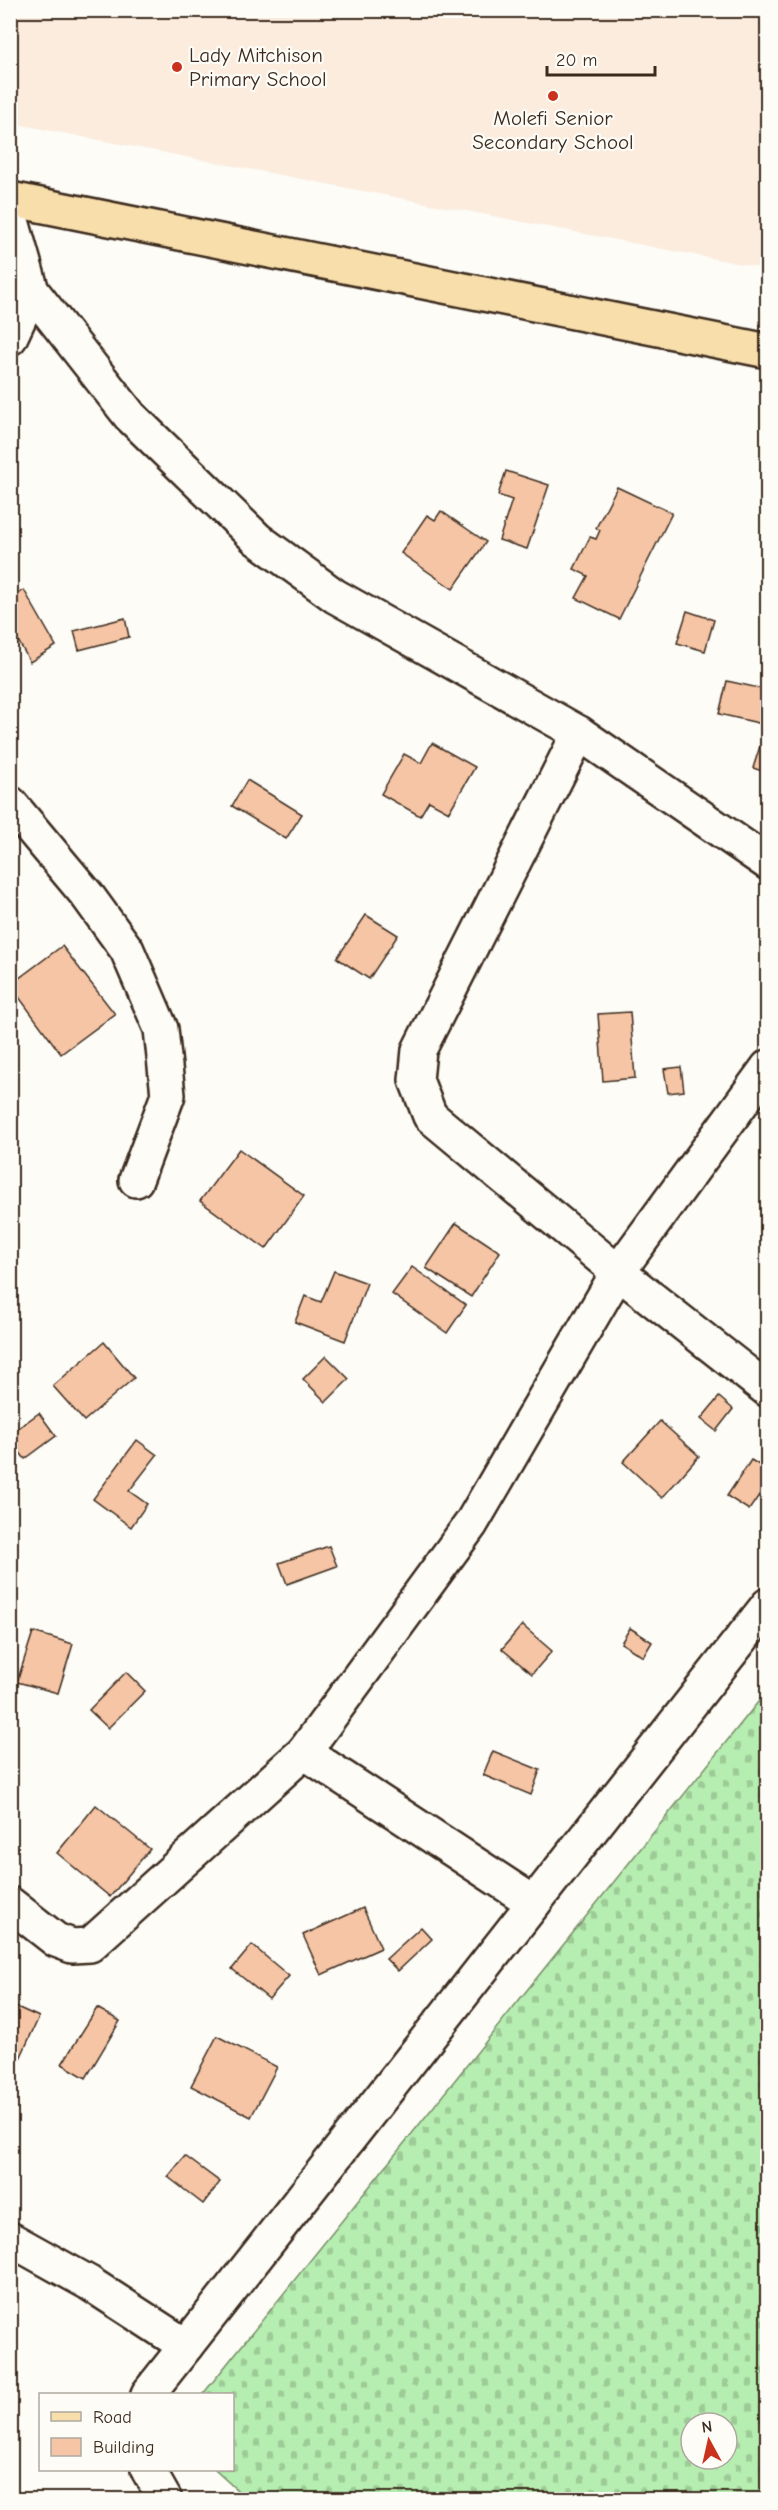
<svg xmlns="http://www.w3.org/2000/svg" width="778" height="2510" font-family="'Comic Neue',sans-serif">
<defs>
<pattern id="cemetery-stones" width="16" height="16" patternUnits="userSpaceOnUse" patternTransform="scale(1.5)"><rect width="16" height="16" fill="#b6edb0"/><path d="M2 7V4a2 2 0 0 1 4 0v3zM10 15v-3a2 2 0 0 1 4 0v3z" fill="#9dcb97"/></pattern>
</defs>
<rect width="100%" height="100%" fill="#fdfcf7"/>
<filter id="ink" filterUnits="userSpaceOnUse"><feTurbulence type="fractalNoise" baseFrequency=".0167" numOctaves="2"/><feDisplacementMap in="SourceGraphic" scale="12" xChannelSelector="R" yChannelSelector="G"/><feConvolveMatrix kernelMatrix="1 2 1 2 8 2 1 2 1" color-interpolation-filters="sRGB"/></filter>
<g filter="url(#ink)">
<path fill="#fbecde" d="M10,11H767V269L11,123Z"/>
<path fill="url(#cemetery-stones)" stroke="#788c67" stroke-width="1.5" fill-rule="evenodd" d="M767,1691V2499H247L215,2470H232V2394H203ZM691,2423H727V2459H691Z"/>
<g fill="#f5c5a5" stroke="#3b2a1e" stroke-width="1.5">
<path d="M506,471L549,485L527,549L499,540L512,500L498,495Z"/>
<path d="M617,487L672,513L619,619L576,598L588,576L574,569L590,537L596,539L600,530L596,528Z"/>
<path d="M441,511L486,542L453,589L401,553L427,515L435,520Z"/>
<path d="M24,590L56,646L30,662L10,626V597Z"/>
<path d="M687,611L714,620L705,651L677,643Z"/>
<path d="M125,618L129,637L79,650L74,631Z"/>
<path d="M727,681L768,690V706L763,724L719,714Z"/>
<path d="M762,740L768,742V773L753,768Z"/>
<path d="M432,743L475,767L449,812L429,801L420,816L381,794L404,754L421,763Z"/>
<path d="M247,780L302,814L286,839L232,806Z"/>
<path d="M366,915L398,935L369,979L337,958Z"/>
<path d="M62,946L115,1014L61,1054L10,985Z"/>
<path d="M630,1012L635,1078L603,1081L598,1014Z"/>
<path d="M681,1067L684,1091L668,1093L664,1069Z"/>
<path d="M239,1149L304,1196L266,1249L200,1201Z"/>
<path d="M456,1223L500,1252L471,1297L426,1268Z"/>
<path d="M412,1267L466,1305L447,1333L392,1294Z"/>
<path d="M334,1271L367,1283L345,1341L295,1322L305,1296L321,1302Z"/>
<path d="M104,1342L134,1378L84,1421L53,1386Z"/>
<path d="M326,1356L349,1379L326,1402L303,1379Z"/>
<path d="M719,1397L733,1409L716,1431L701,1419Z"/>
<path d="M39,1413L56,1436L25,1459L10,1440V1434Z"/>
<path d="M660,1421L699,1456L662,1498L623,1462Z"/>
<path d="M137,1440L157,1455L129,1491L147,1504L131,1527L93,1499Z"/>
<path d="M751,1460L768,1470V1482L749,1510L727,1496Z"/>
<path d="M329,1546L337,1566L287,1584L279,1563Z"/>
<path d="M522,1625L552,1651L532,1674L502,1649Z"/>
<path d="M630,1628L652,1642L643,1657L621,1643Z"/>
<path d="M33,1632L73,1644L58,1693L17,1682Z"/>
<path d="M126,1672L145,1691L108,1728L89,1710Z"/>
<path d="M493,1751L540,1770L531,1795L483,1775Z"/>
<path d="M96,1805L150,1849L110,1897L57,1853Z"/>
<path d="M363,1908L381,1948L321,1975L303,1935Z"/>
<path d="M421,1927L432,1939L398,1971L386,1959Z"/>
<path d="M252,1945L289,1976L269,1999L232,1969Z"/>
<path d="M10,2004L39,2017L12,2076L10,2075Z"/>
<path d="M97,2008L120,2021L86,2078L62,2064Z"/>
<path d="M217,2036L277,2067L251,2117L191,2086Z"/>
<path d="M185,2156L220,2182L203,2204L168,2177Z"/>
</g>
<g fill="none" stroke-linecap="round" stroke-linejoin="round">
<defs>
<g id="minor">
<path d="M10,214L32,291L130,416L257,539L335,596L579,733L768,863"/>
<path d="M10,338L32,291"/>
<path d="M579,733L419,1050L416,1080L430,1116L618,1272L768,1390"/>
<path d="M10,803L87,895L127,950L161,1029L168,1095L136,1180"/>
<path d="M304,1752L534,1903"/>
<path d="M10,1904L56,1940L72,1946L90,1945L304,1752L471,1524L618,1272L768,1067"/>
<path d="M10,2239L89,2283L186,2346L148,2394"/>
<path d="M186,2346L768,1605"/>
<path d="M148,2470L165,2500"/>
</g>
<path id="major" d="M10,199L768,351"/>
</defs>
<use href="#minor" stroke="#3b2a1e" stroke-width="38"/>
<use href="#major" stroke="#3b2a1e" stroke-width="38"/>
<use href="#minor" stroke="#fdfcf7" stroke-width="33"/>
<use href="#major" stroke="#f8deab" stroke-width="33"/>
</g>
</g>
<g fill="#c8321e" stroke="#fdfcf7" stroke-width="2">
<circle cx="177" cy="67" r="6"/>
<circle cx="553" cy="96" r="6"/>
</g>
<g text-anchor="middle" stroke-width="4.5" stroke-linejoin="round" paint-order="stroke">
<g font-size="21" fill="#3b2a1e" stroke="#fdfcf7" text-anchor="start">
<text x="189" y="62">Lady Mitchison<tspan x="189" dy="24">Primary School</tspan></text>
<text x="553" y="125" text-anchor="middle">Molefi Senior<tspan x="553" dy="24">Secondary School</tspan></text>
</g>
</g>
<rect width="778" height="2510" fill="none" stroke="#fdfcf7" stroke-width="36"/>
<rect x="18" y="18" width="742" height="2474" fill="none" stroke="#3b2a1e" stroke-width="2" filter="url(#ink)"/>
<rect x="39" y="2393" width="195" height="78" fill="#fdfcf7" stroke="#afa8a0" stroke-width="1.5"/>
<rect x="51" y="2412" width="30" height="9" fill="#f8deab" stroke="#afa8a0" stroke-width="1.5"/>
<text x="93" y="2423" font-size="18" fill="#3b2a1e">Road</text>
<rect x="51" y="2438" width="30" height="18" fill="#f5c5a5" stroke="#afa8a0" stroke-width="1.5"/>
<text x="93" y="2453" font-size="18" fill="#3b2a1e">Building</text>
<g transform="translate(709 2441) rotate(352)"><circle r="28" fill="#fdfcf7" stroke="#afa8a0" stroke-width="1.5"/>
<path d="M0-4.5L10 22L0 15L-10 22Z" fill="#c8321e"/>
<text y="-9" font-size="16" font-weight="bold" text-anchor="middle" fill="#3b2a1e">N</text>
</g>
<path d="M547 66v9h108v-9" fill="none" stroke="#3b2a1e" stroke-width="3"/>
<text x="556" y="66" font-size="18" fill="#3b2a1e" stroke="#fdfcf7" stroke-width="4.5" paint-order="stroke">20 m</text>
</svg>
